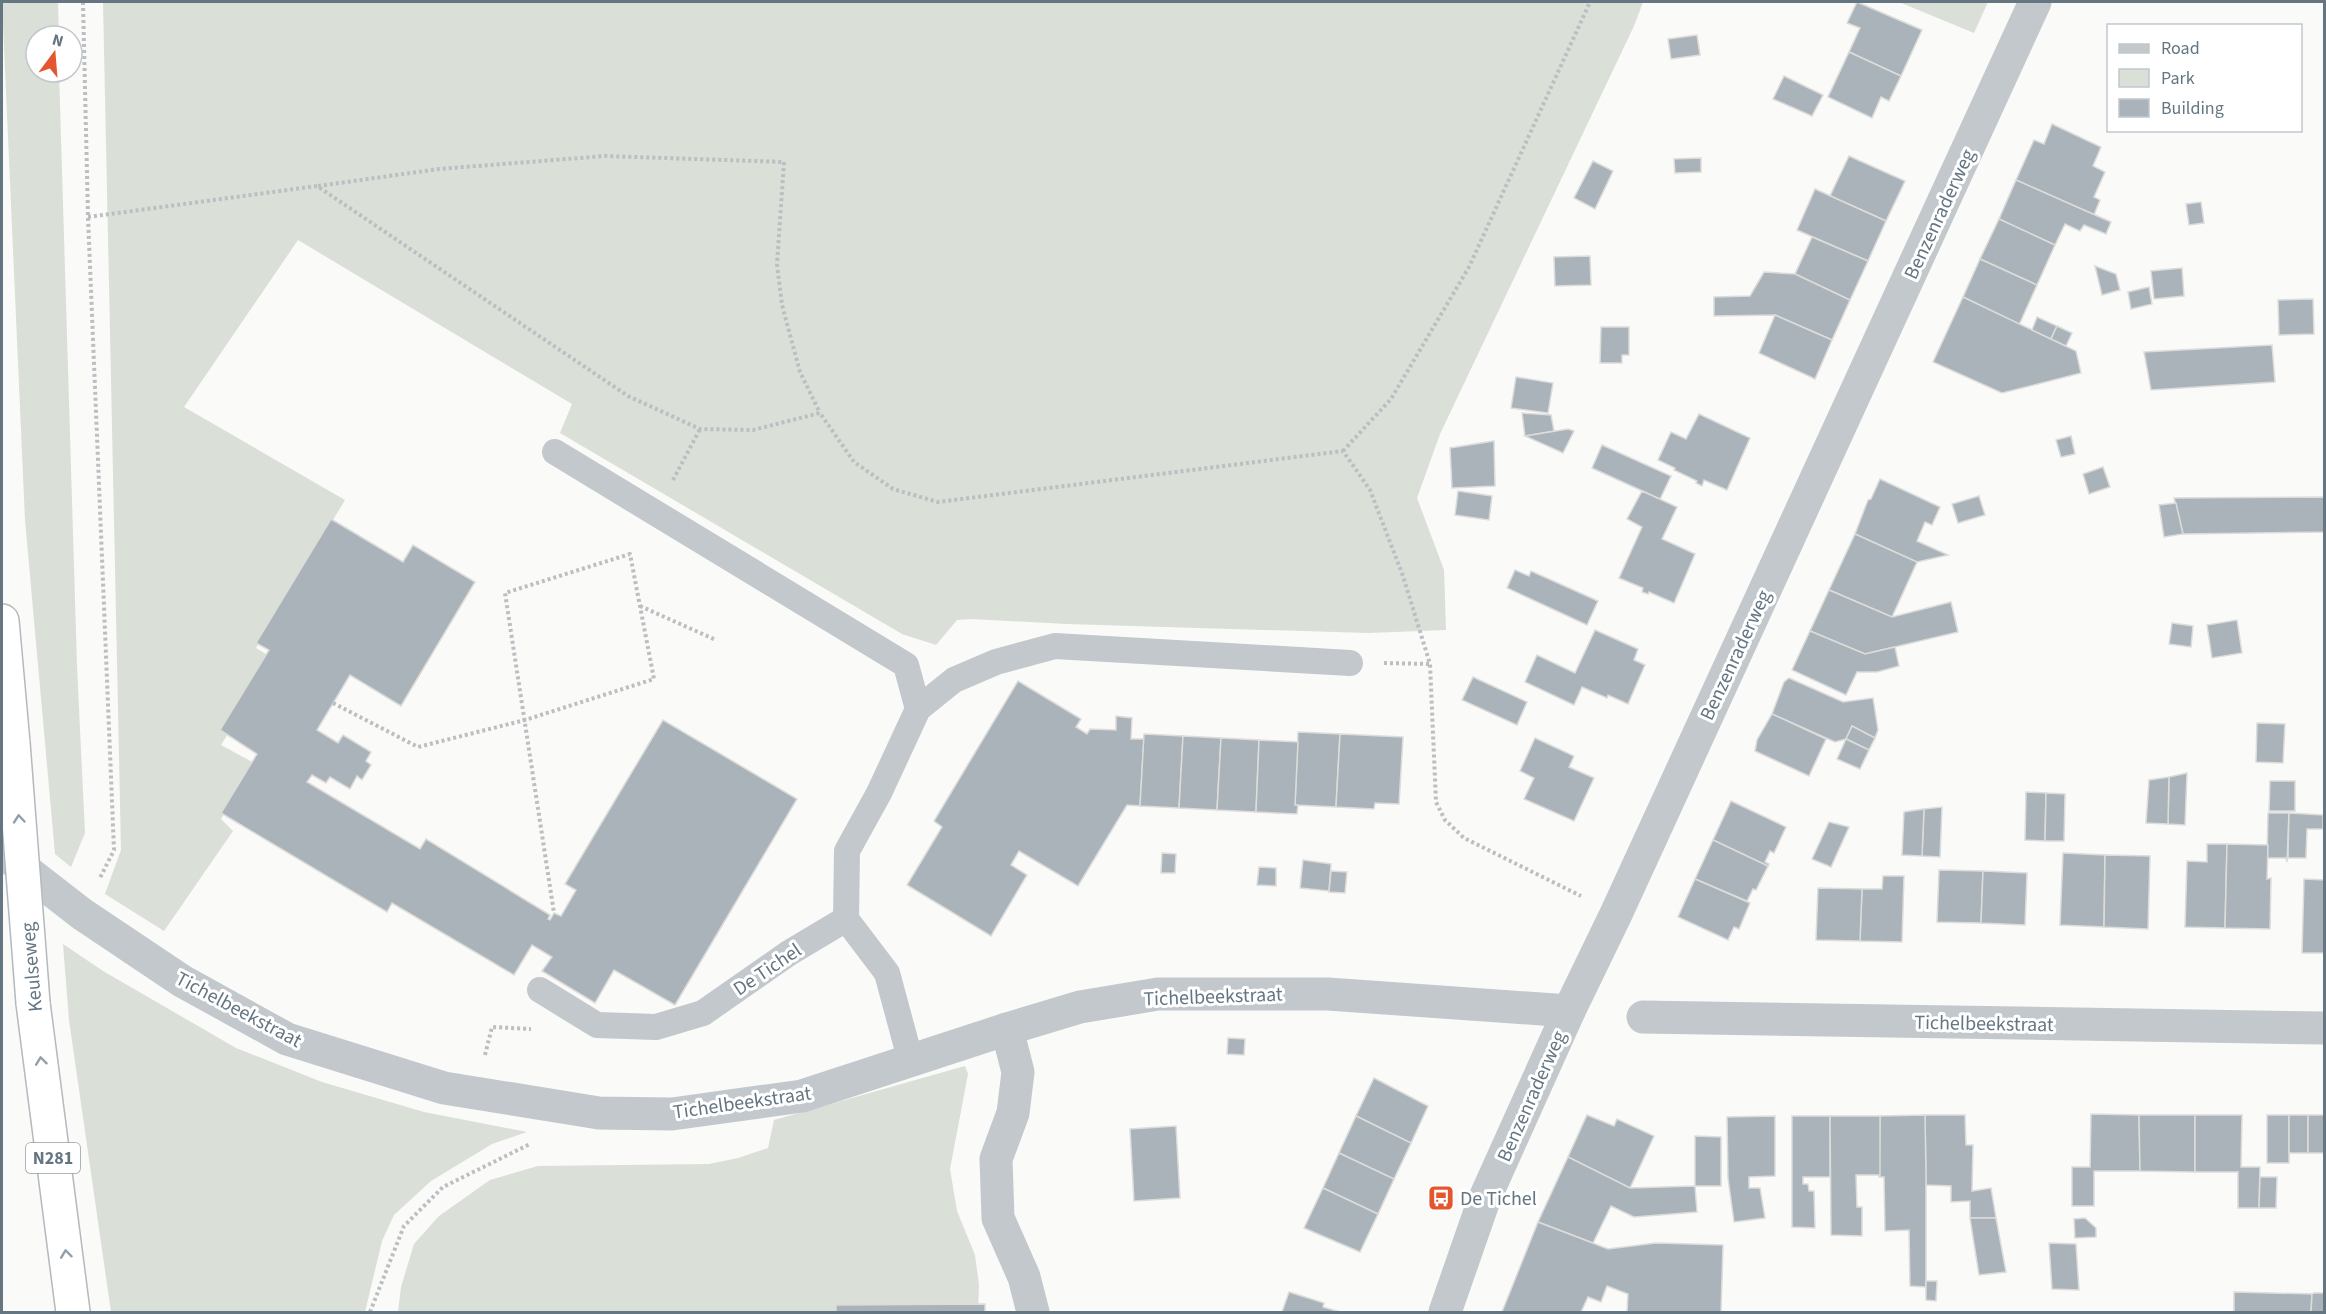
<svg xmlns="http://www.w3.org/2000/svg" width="2326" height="1314" font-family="'Source Sans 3',sans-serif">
<rect width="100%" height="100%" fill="#fafaf8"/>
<g fill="#dadfd7">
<path d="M2,2H58L59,36H36V72H59L77,666L85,833L71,867L55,854L25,520Z"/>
<path d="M103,2H1643L1634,26L1440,434L1417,498L1444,570L1446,630L1368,633L1067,624L971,619L957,620L936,645L902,634L560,433L572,404L298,240L184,407L345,500L256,648L274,659L221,745L254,763L221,819L233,831L164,931L105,894L121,850Z"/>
<path d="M1899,2H1988L1974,33Z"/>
<path d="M63,944L103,971L236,1048L322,1082L424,1112L527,1132L492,1144L431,1181L394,1215L382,1241L365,1312H111L69,1020Z"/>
<path d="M965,1066L968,1074L950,1169L957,1211L975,1255L979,1285L978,1312H398L401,1287L414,1244L439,1216L490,1180L538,1166L709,1164L738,1158L768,1148L774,1120Z"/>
</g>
<g fill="#aab3b9" stroke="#dcdcda" stroke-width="1.5">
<path d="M1857,2L1922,30L1901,76L1849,52L1860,28L1847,23Z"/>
<path d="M1697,35L1700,55L1671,59L1668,39Z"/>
<path d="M1849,52L1901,76L1889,101L1881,97L1872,118L1828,97Z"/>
<path d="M1784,76L1823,95L1812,116L1773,99Z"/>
<path d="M2052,124L2101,147L2093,166L2105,172L2094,197L2100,200L2094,215L2016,180L2034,140L2044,144Z"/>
<path d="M1849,156L1905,181L1886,221L1830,196Z"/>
<path d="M1701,158V172L1675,173L1674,159Z"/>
<path d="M1593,161L1613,171L1595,209L1574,198Z"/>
<path d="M2016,180L2111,222L2106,234L2084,225L2080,231L2065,224L2055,245L1999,219Z"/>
<path d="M1815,189L1886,221L1868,261L1797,230Z"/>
<path d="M2201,202L2204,223L2189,225L2186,204Z"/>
<path d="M1999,219L2055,245L2037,285L1980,259Z"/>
<path d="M1812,237L1868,261L1850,300L1795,274Z"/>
<path d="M1590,256L1591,285L1555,286L1554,257Z"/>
<path d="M1980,259L2037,285L2019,325L1963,297Z"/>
<path d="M2095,266L2116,274L2120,290L2102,295Z"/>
<path d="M2182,268L2184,296L2154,299L2151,271Z"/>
<path d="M1764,272L1795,274L1850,300L1832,340L1775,315L1714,316V297L1750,296Z"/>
<path d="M2149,287L2152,304L2131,309L2128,292Z"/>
<path d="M1963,297L2076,351L2081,373L2002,393L1933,362Z"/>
<path d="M2313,299L2314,334L2279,335L2278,300Z"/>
<path d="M1775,315L1832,340L1815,379L1759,353Z"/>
<path d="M2037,317L2057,326L2051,339L2032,330Z"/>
<path d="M2057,326L2072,333L2066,346L2051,339Z"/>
<path d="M1601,327H1629V355H1622V363H1600Z"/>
<path d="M2272,345L2275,382L2151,390L2144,352Z"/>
<path d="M1516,377L1553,383L1548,413L1511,408Z"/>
<path d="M1522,413L1551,415L1554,431L1525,436Z"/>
<path d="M1699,414L1750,438L1727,490L1704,480L1702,486L1696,483L1697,481L1674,470L1675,468L1658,460L1671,432L1686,439Z"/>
<path d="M1568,429L1574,431L1563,453L1525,436Z"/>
<path d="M2071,436L2075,454L2061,457L2056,440Z"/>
<path d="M1494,441L1495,486L1452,488L1450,448Z"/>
<path d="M1602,445L1671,476L1660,499L1592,468Z"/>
<path d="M2103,467L2110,487L2089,494L2083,474Z"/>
<path d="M1880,479L1940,507L1932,525L1925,522L1917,541L1948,555L1917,562L1855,534L1868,500L1871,499Z"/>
<path d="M1458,491L1492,496L1489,520L1455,515Z"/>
<path d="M1642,491L1677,507L1662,539L1695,554L1674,603L1649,592L1648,594L1642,592L1643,588L1619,578L1642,527L1627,519Z"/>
<path d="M1979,496L1985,515L1958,523L1952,504Z"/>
<path d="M2324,497V532L2183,534L2174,498Z"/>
<path d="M2176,503L2183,534L2164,537L2159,505Z"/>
<path d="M331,519L403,562L413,545L475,582L401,706L350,675L317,730L338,743L343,735L371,752L366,761L371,765L362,780L357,776L350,789L330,777L326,783L312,775L307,782L420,849L426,839L550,915L548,919L550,920L554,913L561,916L576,890L565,884L663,720L797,799L675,1005L614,970L595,1003L542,971L552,957L532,945L514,975L392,903L387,912L221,813L257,754L220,730L269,650L256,643Z"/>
<path d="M1855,534L1917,562L1892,617L1829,590Z"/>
<path d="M1515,570L1529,576L1531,571L1598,601L1587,625L1507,588Z"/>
<path d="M1829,590L1892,617L1951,602L1958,632L1865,654L1810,631Z"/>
<path d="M2237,620L2242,653L2212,658L2207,625Z"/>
<path d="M2172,623L2193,626L2191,647L2169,644Z"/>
<path d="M1595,630L1638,649L1634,660L1645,665L1628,704L1608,695L1607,698L1582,687L1574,705L1525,682L1537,655L1575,673Z"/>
<path d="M1810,631L1865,654L1895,647L1899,666L1877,672H1857L1846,695L1792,670Z"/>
<path d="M1473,677L1527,702L1517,725L1462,700Z"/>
<path d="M1789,678L1843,702L1873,698L1878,730L1875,738L1852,726L1846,739L1835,742L1772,714L1784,682Z"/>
<path d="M1018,681L1081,719L1076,727L1087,734L1090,729L1116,730V716L1132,718L1131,739H1144L1140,806L1127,805L1078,886L1019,851L1011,865L1027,875L991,936L907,885L942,827L934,821Z"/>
<path d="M1772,714L1826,739L1809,776L1755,751L1757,740Z"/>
<path d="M2257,723L2285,724L2283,763L2256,762Z"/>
<path d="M1852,726L1875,738L1869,750L1846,739Z"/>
<path d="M1298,732L1340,734L1336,807L1295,805Z"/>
<path d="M1144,734L1183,736L1179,808L1140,806Z"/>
<path d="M1340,734L1403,737L1399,804L1375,803L1374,809L1336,807Z"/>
<path d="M1183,736L1221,738L1217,810L1179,808Z"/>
<path d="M1221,738L1259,740L1256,812L1217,810Z"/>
<path d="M1535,738L1574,756L1569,767L1594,778L1574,821L1524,799L1534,778L1520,771Z"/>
<path d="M1846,739L1869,750L1860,769L1837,759Z"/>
<path d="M1259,740L1298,742L1295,805H1298L1297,814L1256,812Z"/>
<path d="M2187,773L2185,825L2168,824L2169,777Z"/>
<path d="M2169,777L2168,824L2146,823L2149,780Z"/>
<path d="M2270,781H2295V811H2269Z"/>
<path d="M2026,792L2046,793L2045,841L2025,840Z"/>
<path d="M2046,793L2065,794L2064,841H2045Z"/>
<path d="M1731,801L1786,827L1774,853L1770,851L1765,862L1769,864L1768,866L1713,840Z"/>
<path d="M1942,807L1940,857L1922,856L1924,809Z"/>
<path d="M1924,809L1922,856L1902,855L1904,812Z"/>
<path d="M2268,813H2289L2287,862L2286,858H2267Z"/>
<path d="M2289,813L2323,815V829H2307L2306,858H2288Z"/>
<path d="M1829,822L1849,827L1831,867L1812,859Z"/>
<path d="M1713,840L1768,866L1756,890L1753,889L1747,901L1695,879Z"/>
<path d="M2207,844H2227L2225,928L2185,927L2187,861L2207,862Z"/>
<path d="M2227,844L2268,845L2267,879L2271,878L2270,929L2225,928Z"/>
<path d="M1162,853L1176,854L1175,873H1161Z"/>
<path d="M2063,853L2105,855L2104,927L2060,925Z"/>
<path d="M2105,855L2150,856L2148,929L2104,927Z"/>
<path d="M1303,860L1331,864L1329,891L1300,888Z"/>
<path d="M1259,867L1276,868V886L1257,885Z"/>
<path d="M1939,870L1983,871L1981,923L1937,922Z"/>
<path d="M1331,871L1347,872L1345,893L1329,892Z"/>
<path d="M1983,871L2027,873L2025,925L1981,923Z"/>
<path d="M1883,876H1904L1902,942L1860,941L1862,889H1882Z"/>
<path d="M1695,879L1750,903L1739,929L1734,927L1728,940L1678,917Z"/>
<path d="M2304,879L2324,880V953H2302Z"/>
<path d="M1818,888L1862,889L1860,941L1816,940Z"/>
<path d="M1228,1038L1245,1039L1244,1055L1227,1054Z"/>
<path d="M1374,1078L1428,1106L1411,1143L1356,1116Z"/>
<path d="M2091,1114L2139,1115L2140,1171H2094V1206H2072V1167H2090Z"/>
<path d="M1587,1115L1614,1126L1617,1119L1654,1136L1630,1188L1568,1157Z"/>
<path d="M1925,1115H1965L1966,1145H1973L1972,1191L1991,1188L1996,1218H1970V1201L1951,1202V1186L1926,1185Z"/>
<path d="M1925,1115L1926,1175V1287L1910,1286L1909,1230L1885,1231L1884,1177H1879L1880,1116Z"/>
<path d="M2139,1115H2195V1172L2140,1171Z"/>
<path d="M2195,1115H2242L2241,1167H2260L2259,1208H2238V1172H2195Z"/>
<rect x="2267" y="1115" width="22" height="48"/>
<rect x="2289" y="1115" width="19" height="38"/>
<rect x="2308" y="1115" width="16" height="38"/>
<path d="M1356,1116L1411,1143L1394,1179L1339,1153Z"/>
<path d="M1775,1116V1176L1749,1177V1188H1760L1765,1218L1734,1222L1728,1178L1727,1117Z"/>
<path d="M1792,1116H1830V1177H1803V1184H1808L1809,1191H1814L1815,1228L1792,1227Z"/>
<path d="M1830,1116H1880V1175H1856L1857,1207H1862V1236L1831,1235Z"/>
<path d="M1176,1126L1180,1198L1134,1201L1130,1129Z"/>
<path d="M1695,1136L1721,1137V1186H1695Z"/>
<path d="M1339,1153L1394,1179L1378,1214L1323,1188Z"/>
<path d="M1568,1157L1630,1188L1695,1186L1697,1212L1634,1217L1611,1206L1593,1243L1538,1222Z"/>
<path d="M2260,1177H2277L2276,1208H2259Z"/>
<path d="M1323,1188L1378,1214L1360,1252L1304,1228Z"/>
<path d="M1970,1218H1996L2006,1272L1979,1275Z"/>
<path d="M2085,1218L2096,1228V1237L2075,1238L2074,1219Z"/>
<path d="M1538,1222L1608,1249L1656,1243L1723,1245L1721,1312H1627L1628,1294L1607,1286L1601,1302L1588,1297L1581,1312H1502Z"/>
<path d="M2049,1243L2076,1244L2079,1290L2052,1289Z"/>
<path d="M1926,1281H1937L1936,1301L1926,1300Z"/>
<path d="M1289,1292L1324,1303L1323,1307L1340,1312H1282Z"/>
<path d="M2234,1292L2312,1294L2311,1312H2234Z"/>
<path d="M2314,1293H2324V1312H2311L2312,1294Z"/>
<path d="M985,1304V1312H836V1305Z"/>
</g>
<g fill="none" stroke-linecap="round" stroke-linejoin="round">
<defs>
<g id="highway">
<path d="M2,621L13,743"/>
<path d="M33,1003L73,1312"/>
</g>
</defs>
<use href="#highway" stroke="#b4b9bd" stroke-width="36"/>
<g stroke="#bbbfc2" stroke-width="4" stroke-dasharray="3 3" stroke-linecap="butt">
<path d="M83,2L88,217L114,850L100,878"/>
<path d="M318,186L439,169L605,156L784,162L777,264L782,305L800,372L820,413"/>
<path d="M88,217L317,186L628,396L700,429L753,430L820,413L854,462L893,489L938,502L1343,451L1370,490L1403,576L1430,664L1436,802L1445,820L1464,838L1581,896"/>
<path d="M1343,451L1391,399L1469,267L1590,2"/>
<path d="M673,480L700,429"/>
<path d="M640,606L716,640"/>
<path d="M1384,663L1430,664"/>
<path d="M333,703L418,747L525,720L654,679L630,554L505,593L554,913"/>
<path d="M485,1055L492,1027L531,1029"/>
<path d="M370,1312L404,1226L443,1187L530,1144"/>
</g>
<g stroke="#c3c8cc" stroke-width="26">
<path d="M555,452L906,665L918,709"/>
<path d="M846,919L847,851L879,793L918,709L954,680L996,662L1055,646L1350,663"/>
<path d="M540,990L597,1025L656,1027L703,1013L789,953L846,919L887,973L911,1062"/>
</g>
<g stroke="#c3c8cc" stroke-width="33">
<path d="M2,852L82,914L182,981L287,1039L444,1088L599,1113L672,1114L802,1096L1007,1029L1080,1007L1158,994H1328L1569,1011"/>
<path d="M1643,1017L2324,1028"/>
<path d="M1007,1029L1018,1072L1013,1113L996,1159L998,1218L1024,1277L1033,1312"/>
<path d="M1445,1312L1484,1200L1569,1011L1616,914L2035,2"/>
</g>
<use href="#highway" stroke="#fff" stroke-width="33"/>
<defs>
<path id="highway-bridge" d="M13,743L33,1003"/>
</defs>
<use href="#highway-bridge" stroke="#b4b9bd" stroke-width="36" stroke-linecap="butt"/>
<use href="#highway-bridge" stroke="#fff" stroke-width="33"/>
</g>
<defs><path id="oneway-chevron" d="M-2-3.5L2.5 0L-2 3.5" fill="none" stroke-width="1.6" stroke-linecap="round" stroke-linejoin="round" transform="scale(1.5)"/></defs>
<g stroke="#939fa8">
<use href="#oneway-chevron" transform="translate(19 819) rotate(-95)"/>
<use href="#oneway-chevron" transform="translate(41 1061) rotate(-97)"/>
<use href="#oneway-chevron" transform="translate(66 1254) rotate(-97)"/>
</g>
<defs>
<symbol id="bus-square" viewBox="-11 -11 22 22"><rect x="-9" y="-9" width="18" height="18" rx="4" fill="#e4572e" stroke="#fff"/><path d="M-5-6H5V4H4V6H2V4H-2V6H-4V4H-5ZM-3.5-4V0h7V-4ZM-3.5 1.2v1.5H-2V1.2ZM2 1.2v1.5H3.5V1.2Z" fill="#fff"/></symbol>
</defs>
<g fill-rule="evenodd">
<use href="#bus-square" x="1426" y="1183" width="30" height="30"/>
</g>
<g text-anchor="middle" stroke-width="6" stroke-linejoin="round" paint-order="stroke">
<rect fill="#fff" stroke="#939fa8" stroke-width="1.5" x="26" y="1143" width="54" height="30" rx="4.5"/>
<g font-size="18" font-weight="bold" fill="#657683">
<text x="53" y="1164">N281</text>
</g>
<g font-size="20" fill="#657683" stroke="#fff">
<text transform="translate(1939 214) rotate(-65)" y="7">Benzenraderweg</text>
<text transform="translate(1735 655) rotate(-65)" y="7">Benzenraderweg</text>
<text transform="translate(31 967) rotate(-95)" y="7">Keulseweg</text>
<text transform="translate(767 969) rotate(-34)" y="7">De Tichel</text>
<text transform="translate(1213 996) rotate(-2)" y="7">Tichelbeekstraat</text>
<text transform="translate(239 1009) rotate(28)" y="7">Tichelbeekstraat</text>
<text transform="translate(1984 1023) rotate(1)" y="7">Tichelbeekstraat</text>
<text transform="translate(1531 1096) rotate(-66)" y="7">Benzenraderweg</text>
<text transform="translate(742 1102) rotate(-8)" y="7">Tichelbeekstraat</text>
</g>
<g font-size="20" fill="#657683" stroke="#fff" text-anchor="start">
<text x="1460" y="1205">De Tichel</text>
</g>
</g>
<rect width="2326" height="1314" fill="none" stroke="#657683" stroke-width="6"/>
<rect x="2107" y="24" width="195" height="108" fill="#ffffff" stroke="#c1c8cd" stroke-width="1.5"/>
<rect x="2119" y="44" width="30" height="9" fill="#c3c8cc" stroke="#c1c8cd" stroke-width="1.5"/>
<text x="2161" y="54" font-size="18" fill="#657683">Road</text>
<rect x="2119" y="69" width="30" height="18" fill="#dadfd7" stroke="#c1c8cd" stroke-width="1.5"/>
<text x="2161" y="84" font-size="18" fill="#657683">Park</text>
<rect x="2119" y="99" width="30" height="18" fill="#aab3b9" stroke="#c1c8cd" stroke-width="1.5"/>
<text x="2161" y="114" font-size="18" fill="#657683">Building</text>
<g transform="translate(54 54) rotate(16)"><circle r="28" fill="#ffffff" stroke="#c1c8cd" stroke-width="1.5"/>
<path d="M0-4.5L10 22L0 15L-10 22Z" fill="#e4572e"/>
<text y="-9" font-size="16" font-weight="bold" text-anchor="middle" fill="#657683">N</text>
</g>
</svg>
